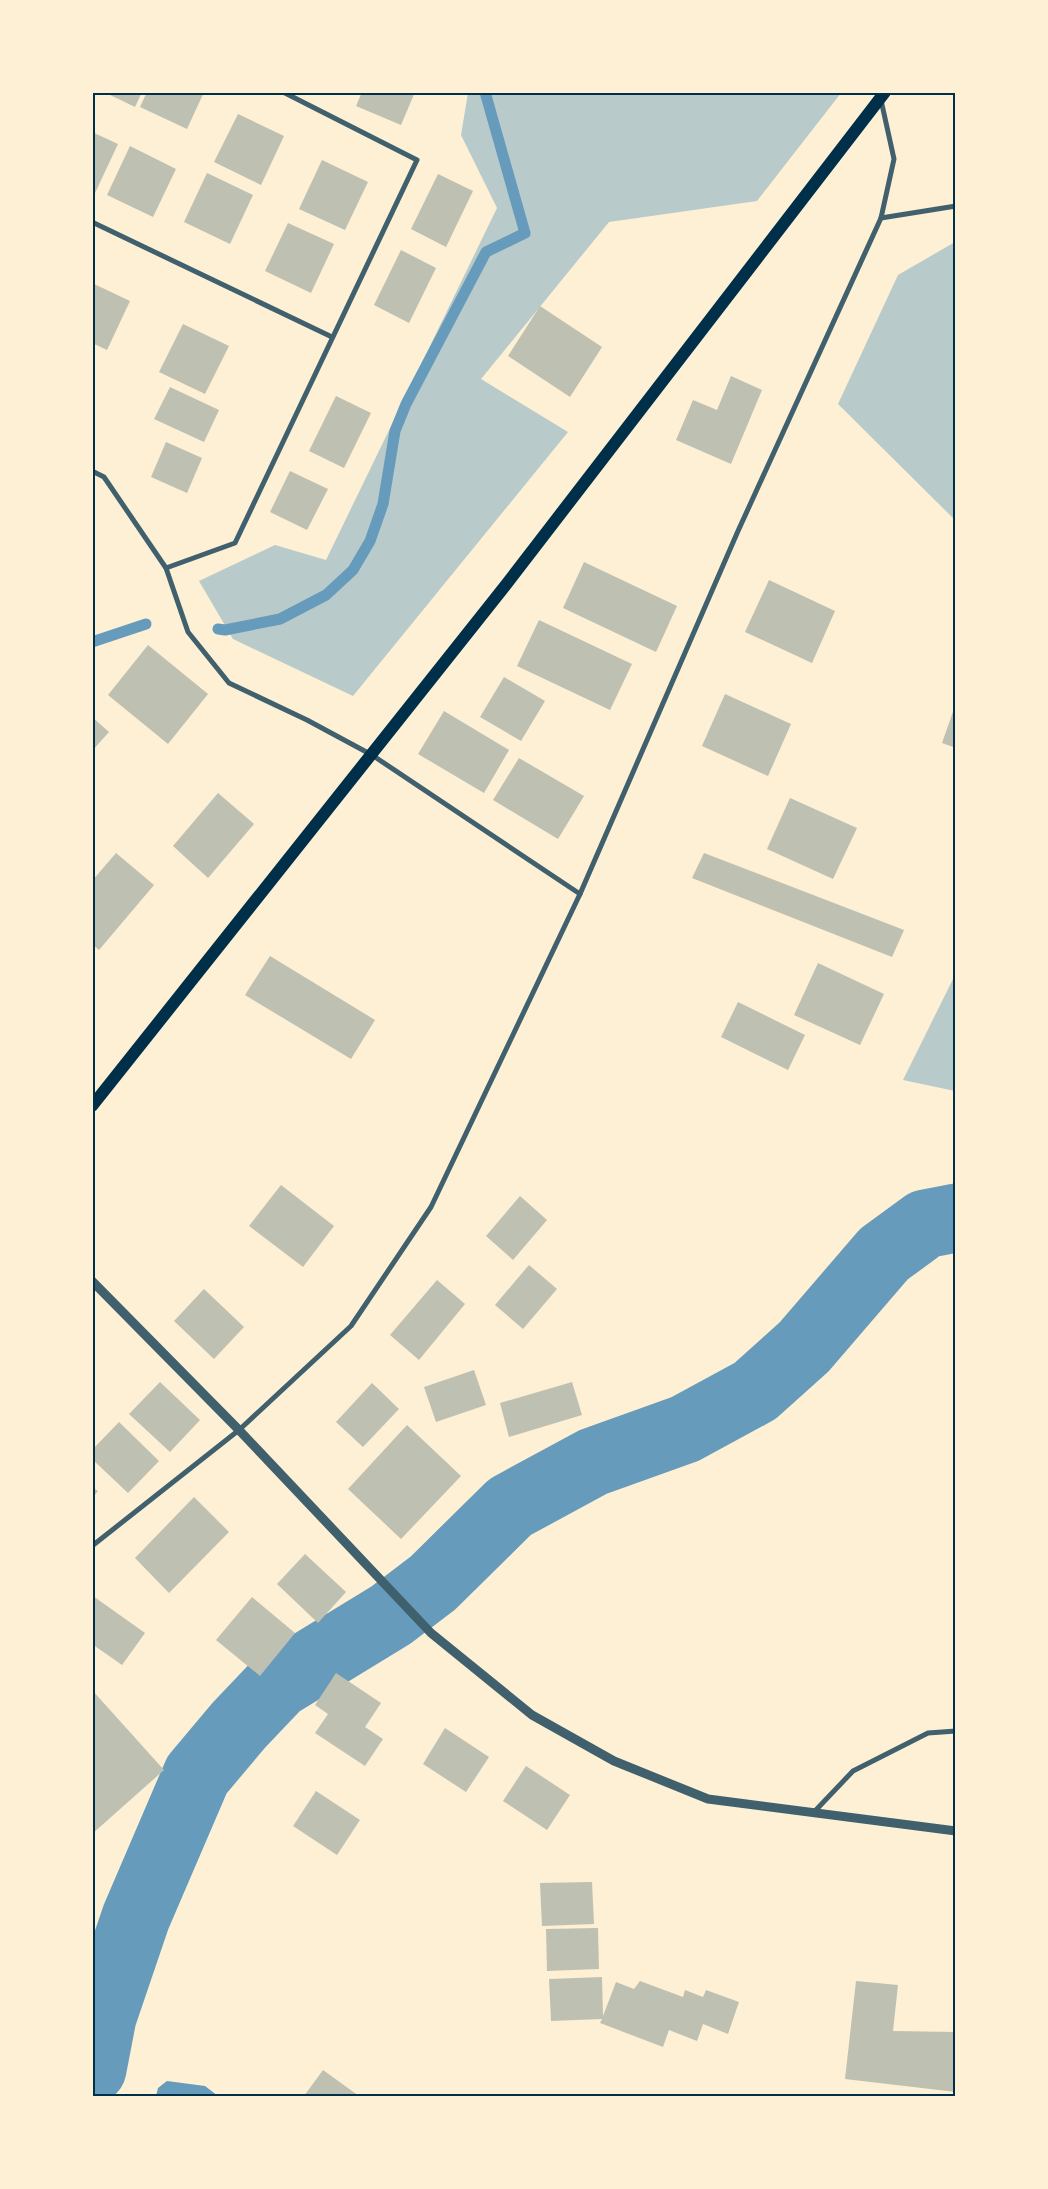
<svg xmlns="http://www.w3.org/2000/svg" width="1048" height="2189" font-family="Literata,serif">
<rect width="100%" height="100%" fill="#fdf0d5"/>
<g fill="#b9caca">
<path d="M468,93H841L757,201L609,222L481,379L568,432L353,696L233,639L199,581L275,545L326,560L497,208L461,135Z"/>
<path d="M955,242V520L838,404L898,275Z"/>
<path d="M955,975V1091L903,1080Z"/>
</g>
<path fill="#669bbc" d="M167,2081L205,2086L218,2096H156L158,2088Z"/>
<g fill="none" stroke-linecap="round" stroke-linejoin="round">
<g stroke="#669bbc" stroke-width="11">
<path d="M218,629L225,630L280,619L326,595L353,570L370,541L383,504L395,431L406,404L486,252L525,233L485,92"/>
<path d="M92,642L146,624"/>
</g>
<path stroke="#669bbc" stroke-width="69" d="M92,2069L102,2017L136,1917L197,1775L239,1725L278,1684L391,1615L433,1583L510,1507L593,1462L685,1429L755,1391L804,1347L884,1254L925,1224L956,1218"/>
</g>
<g fill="#bec0b2">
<path d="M104,92H142L135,107Z"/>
<path d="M147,92H204L187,129L140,107Z"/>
<path d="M362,92H415L401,125L356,106Z"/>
<path d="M238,114L284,136L261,185L214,162Z"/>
<path d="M92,132L118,144L95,193L92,191Z"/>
<path d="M130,146L176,169L153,217L107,195Z"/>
<path d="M322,160L368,182L345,230L299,209Z"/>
<path d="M207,173L253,195L230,244L184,222Z"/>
<path d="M438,174L473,191L446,247L411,229Z"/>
<path d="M288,223L334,244L311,293L265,271Z"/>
<path d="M401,250L436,268L409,323L374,305Z"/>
<path d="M92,283L130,301L107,350L92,343Z"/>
<path d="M540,306L602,347L570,397L508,356Z"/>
<path d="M183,324L229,346L205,394L159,372Z"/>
<path d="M731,376L762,390L731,464L676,440L693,400L717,410Z"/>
<path d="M170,387L219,410L204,442L154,419Z"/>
<path d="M336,396L371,413L344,468L309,451Z"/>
<path d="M166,442L202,458L187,493L151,477Z"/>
<path d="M290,471L328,489L307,530L270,512Z"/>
<path d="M584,562L677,606L656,652L563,608Z"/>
<path d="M769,580L835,611L812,663L745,632Z"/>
<path d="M539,620L632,664L610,710L517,666Z"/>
<path d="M148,645L208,694L168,744L108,695Z"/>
<path d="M504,677L545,701L521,741L480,717Z"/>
<path d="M725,694L791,724L768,776L702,746Z"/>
<path d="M955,706H956V748L942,743Z"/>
<path d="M444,711L509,750L484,793L418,754Z"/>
<path d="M92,717L109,732L92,751Z"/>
<path d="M519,758L584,796L558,839L493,800Z"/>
<path d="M218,793L254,824L208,878L173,846Z"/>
<path d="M790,798L857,828L833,879L767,849Z"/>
<path d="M116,853L154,885L99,950L92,944V881Z"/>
<path d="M704,853L904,930L892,957L692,878Z"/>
<path d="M270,956L375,1020L351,1059L245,995Z"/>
<path d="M818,963L884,994L860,1045L794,1015Z"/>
<path d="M738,1002L805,1035L788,1070L721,1037Z"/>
<path d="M281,1185L334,1226L303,1267L249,1226Z"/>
<path d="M520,1196L547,1220L513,1260L486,1236Z"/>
<path d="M529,1265L557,1289L523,1329L495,1305Z"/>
<path d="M437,1280L465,1304L419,1360L390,1335Z"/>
<path d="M204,1289L244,1327L214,1359L174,1321Z"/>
<path d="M474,1370L486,1405L436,1422L424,1387Z"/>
<path d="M160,1382L200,1420L170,1452L129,1414Z"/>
<path d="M572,1382L582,1415L509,1437L500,1403Z"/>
<path d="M372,1383L399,1409L363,1447L336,1422Z"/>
<path d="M119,1422L159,1461L128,1493L92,1459V1450Z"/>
<path d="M407,1425L461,1476L401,1539L348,1489Z"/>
<path d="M92,1487L98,1491L92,1498Z"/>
<path d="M194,1497L229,1532L169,1593L135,1558Z"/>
<path d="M305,1554L346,1592L318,1623L277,1584Z"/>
<path d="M93,1596L145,1633L122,1665L92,1644Z"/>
<path d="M252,1597L295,1633L260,1676L216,1640Z"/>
<path d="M336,1673L381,1703L365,1727L383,1739L365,1766L315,1733L328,1714L315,1705Z"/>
<path d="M92,1690L164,1770L92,1834Z"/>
<path d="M445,1728L489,1757L466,1792L423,1764Z"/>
<path d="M526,1766L570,1795L547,1830L503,1801Z"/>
<path d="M316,1791L360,1820L337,1855L293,1826Z"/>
<path d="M592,1882L594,1924L542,1926L540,1883Z"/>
<path d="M598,1928L599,1969L547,1971L546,1929Z"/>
<path d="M602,1977L603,2016L616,1982L634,1989L640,1981L683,1997L685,1990L703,1997L706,1990L739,2002L728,2034L703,2024L697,2041L669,2030L663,2047L600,2023L602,2019L551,2021L549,1979Z"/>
<path d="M856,1981L898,1985L893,2031L956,2032V2092L845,2079Z"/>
<path d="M323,2070L359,2096H304Z"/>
</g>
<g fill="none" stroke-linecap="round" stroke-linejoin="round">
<g stroke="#3f606c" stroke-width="5">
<path d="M881,218L956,206"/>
<path d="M92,222L332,337"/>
<path d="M92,471L104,477L166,568L188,632L229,683L307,720L372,755L580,894"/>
<path d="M166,568L235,543L417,160L283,92"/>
<path d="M92,1546L239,1430L351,1326L431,1207L580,894L738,531L881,218L894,159L881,100"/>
<path d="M814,1812L853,1771L928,1733L956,1731"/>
</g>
<path stroke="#3f606c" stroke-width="9" d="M92,1281L239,1430L431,1633L532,1715L614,1761L708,1799L956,1831"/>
<path stroke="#003049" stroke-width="12" d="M92,1106L505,586L885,92"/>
</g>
<rect width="1048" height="2189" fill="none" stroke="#fdf0d5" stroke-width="188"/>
<rect x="94" y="94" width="860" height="2001" fill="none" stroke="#003049" stroke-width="2"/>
</svg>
